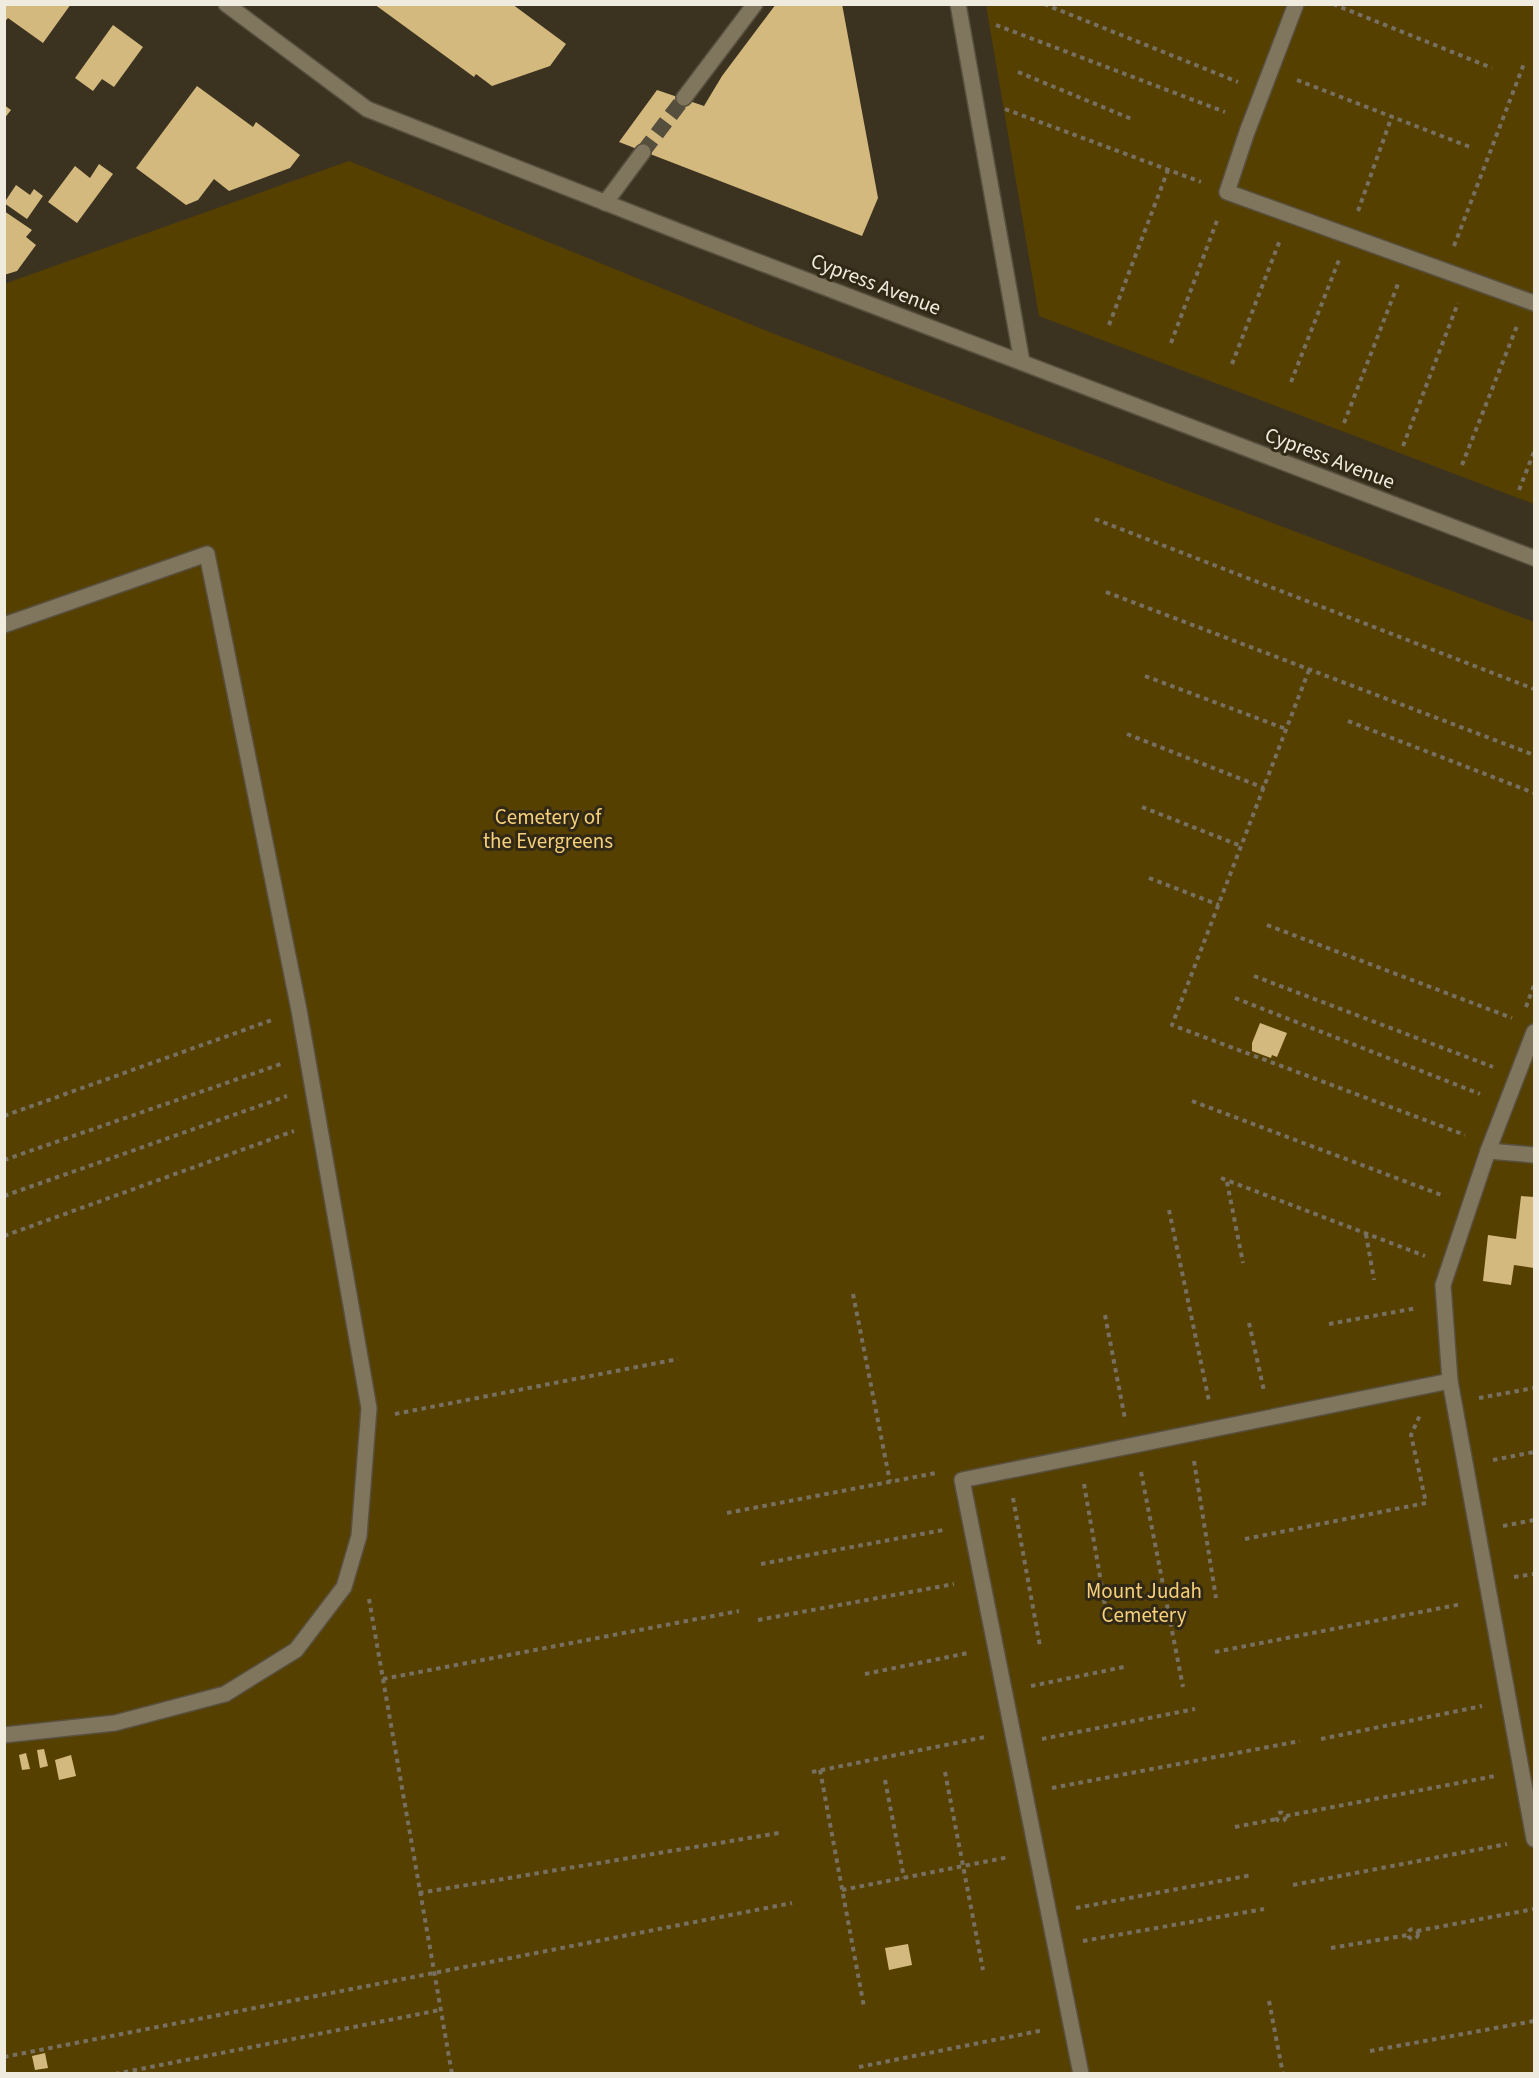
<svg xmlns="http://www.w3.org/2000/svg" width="1539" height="2078" font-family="'Source Sans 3',sans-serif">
<rect width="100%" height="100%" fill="#3b3320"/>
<g fill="#564000">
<path d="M986,5H1534V504L1039,316Z"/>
<path d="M349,161L777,335L1534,622V2073H5L4,284Z"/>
</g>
<g fill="#d4b97e">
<path d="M4,4H71L43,43L8,18L4,23Z"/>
<path d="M374,4H512L566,44L550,66L492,86L476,74L474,77Z"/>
<path d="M776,4H842L878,198L862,236L619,142L657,90L704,106L722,76Z"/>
<path d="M113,25L143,47L114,87L102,79L93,91L75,78Z"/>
<path d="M197,86L253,127L256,122L300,155L290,168L229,191L214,179L198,200L186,205L136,168Z"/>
<path d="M4,105L11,110L4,119Z"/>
<path d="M99,164L113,174L77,223L48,202L75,166L90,178Z"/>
<path d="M16,185L30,195L34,189L43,196L27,219L4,203Z"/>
<path d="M4,211L32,230L26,237L36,245L17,271L4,275Z"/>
<path d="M1260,1023L1287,1033L1277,1057L1272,1055L1271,1058L1252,1051V1043Z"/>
<path d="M1521,1196L1534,1197V1268L1514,1265L1511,1285L1483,1281L1488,1235L1516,1239Z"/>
<path d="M44,1749L48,1766L40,1768L37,1750Z"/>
<path d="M26,1753L30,1769L22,1770L19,1755Z"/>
<path d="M71,1755L76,1776L59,1780L55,1760Z"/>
<path d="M908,1944L912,1965L889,1970L885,1948Z"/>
<path d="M45,2053L48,2068L35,2070L32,2056Z"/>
</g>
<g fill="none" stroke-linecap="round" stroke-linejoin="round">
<path stroke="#564f3d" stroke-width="15" stroke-dasharray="15 8" stroke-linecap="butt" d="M643,152L684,98"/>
<defs>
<g id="minor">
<path d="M226,4L367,109L693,237L1534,558"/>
<path d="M958,4L1022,362"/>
<path d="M1296,4L1247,132L1227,192L1534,303"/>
<path d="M684,98L755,4"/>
<path d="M605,203L643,152"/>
<path d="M4,625L207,554L299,1010L369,1408L359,1536L344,1587L296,1650L225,1694L115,1723L4,1735"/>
<path d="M1534,1032L1488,1151L1443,1285L1450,1381L1534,1839"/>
<path d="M1488,1151L1534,1155"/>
<path d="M1081,2074L962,1480L1450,1381"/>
</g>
</defs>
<use href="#minor" stroke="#58503f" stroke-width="18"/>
<g stroke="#777060" stroke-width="4" stroke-dasharray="4.5 4.5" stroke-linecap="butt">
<path d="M1044,4L1238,82"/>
<path d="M1333,4L1492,68"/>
<path d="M996,25L1225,112"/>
<path d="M1018,72L1134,120"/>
<path d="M1297,80L1470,147"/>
<path d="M1005,109L1201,182"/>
<path d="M1358,211L1392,116"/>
<path d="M1454,246L1525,61"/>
<path d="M1109,325L1168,170"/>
<path d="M1171,343L1218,218"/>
<path d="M1232,364L1280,240"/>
<path d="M1291,382L1339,260"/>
<path d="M1344,423L1398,284"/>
<path d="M1403,446L1458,303"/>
<path d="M1462,465L1517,326"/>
<path d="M1519,490L1534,452"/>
<path d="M1095,519L1534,689"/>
<path d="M1106,592L1534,755"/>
<path d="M1309,670L1172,1025L1465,1135"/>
<path d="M1145,676L1286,729"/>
<path d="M1348,721L1534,793"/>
<path d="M1127,734L1264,788"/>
<path d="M1142,807L1241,846"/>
<path d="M1149,878L1219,905"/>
<path d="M1267,925L1512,1018"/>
<path d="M1254,976L1493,1067"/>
<path d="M1235,998L1480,1094"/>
<path d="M1526,1007L1534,985"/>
<path d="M1192,1101L1444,1196"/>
<path d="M4,1116L272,1020"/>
<path d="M4,1160L281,1064"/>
<path d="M1221,1178L1425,1256"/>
<path d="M1227,1182L1243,1263"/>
<path d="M4,1196L287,1096"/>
<path d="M1169,1210L1209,1401"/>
<path d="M1366,1234L1374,1280"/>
<path d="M4,1236L294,1131"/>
<path d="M853,1294L890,1482"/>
<path d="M1105,1315L1125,1419"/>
<path d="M1249,1323L1264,1391"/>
<path d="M1329,1324L1417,1308"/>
<path d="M1479,1398L1534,1388"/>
<path d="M395,1414L678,1359"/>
<path d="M1493,1460L1534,1452"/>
<path d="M1194,1461L1216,1598"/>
<path d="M1141,1472L1183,1687"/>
<path d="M1084,1484L1107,1617"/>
<path d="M1013,1498L1040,1646"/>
<path d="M727,1513L936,1473"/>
<path d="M1503,1526L1534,1520"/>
<path d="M1245,1539L1426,1503L1411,1435L1420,1415"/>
<path d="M761,1564L943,1530"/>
<path d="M1514,1577L1534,1574"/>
<path d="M369,1599L452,2074"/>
<path d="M758,1620L954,1584"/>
<path d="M1215,1652L1462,1604"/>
<path d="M865,1674L968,1653"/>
<path d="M383,1679L739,1611"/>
<path d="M1031,1686L1124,1667"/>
<path d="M1042,1739L1195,1709"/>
<path d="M1321,1739L1482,1706"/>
<path d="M820,1770L864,2007"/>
<path d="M812,1772L985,1737"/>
<path d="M945,1772L983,1970"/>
<path d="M885,1780L904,1878"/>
<path d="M1052,1788L1300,1741"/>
<circle cx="1281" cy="1817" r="4.5"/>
<path d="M1286,1816L1495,1776"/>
<path d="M1235,1827L1277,1819"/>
<path d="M1293,1885L1507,1844"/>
<path d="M842,1890L1009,1857"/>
<path d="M419,1893L779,1833"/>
<path d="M1076,1908L1252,1875"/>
<circle cx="1413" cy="1934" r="5"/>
<path d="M1417,1931L1534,1909"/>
<path d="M1083,1941L1264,1909"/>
<path d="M1331,1948L1408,1935"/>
<path d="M1269,2001L1283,2074"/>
<path d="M1370,2051L1534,2021"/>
<path d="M4,2057L792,1903"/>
<path d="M859,2067L1044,2030"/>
<path d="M115,2074L440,2010"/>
</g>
<use href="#minor" stroke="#80755d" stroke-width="15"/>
</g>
<g text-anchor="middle" stroke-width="6" stroke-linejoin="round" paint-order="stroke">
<g font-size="21" fill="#f0ebdf" stroke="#312916">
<text transform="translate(876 284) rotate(21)" y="7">Cypress Avenue</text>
<text transform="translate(1330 458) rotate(21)" y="7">Cypress Avenue</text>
</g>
<g font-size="21" fill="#f6d07b" stroke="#312916">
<text x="548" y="824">Cemetery of<tspan x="548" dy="24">the Evergreens</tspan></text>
<text x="1144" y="1598">Mount Judah<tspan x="1144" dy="24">Cemetery</tspan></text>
</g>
</g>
<rect width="1539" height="2078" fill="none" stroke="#f0ebdf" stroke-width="12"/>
</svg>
